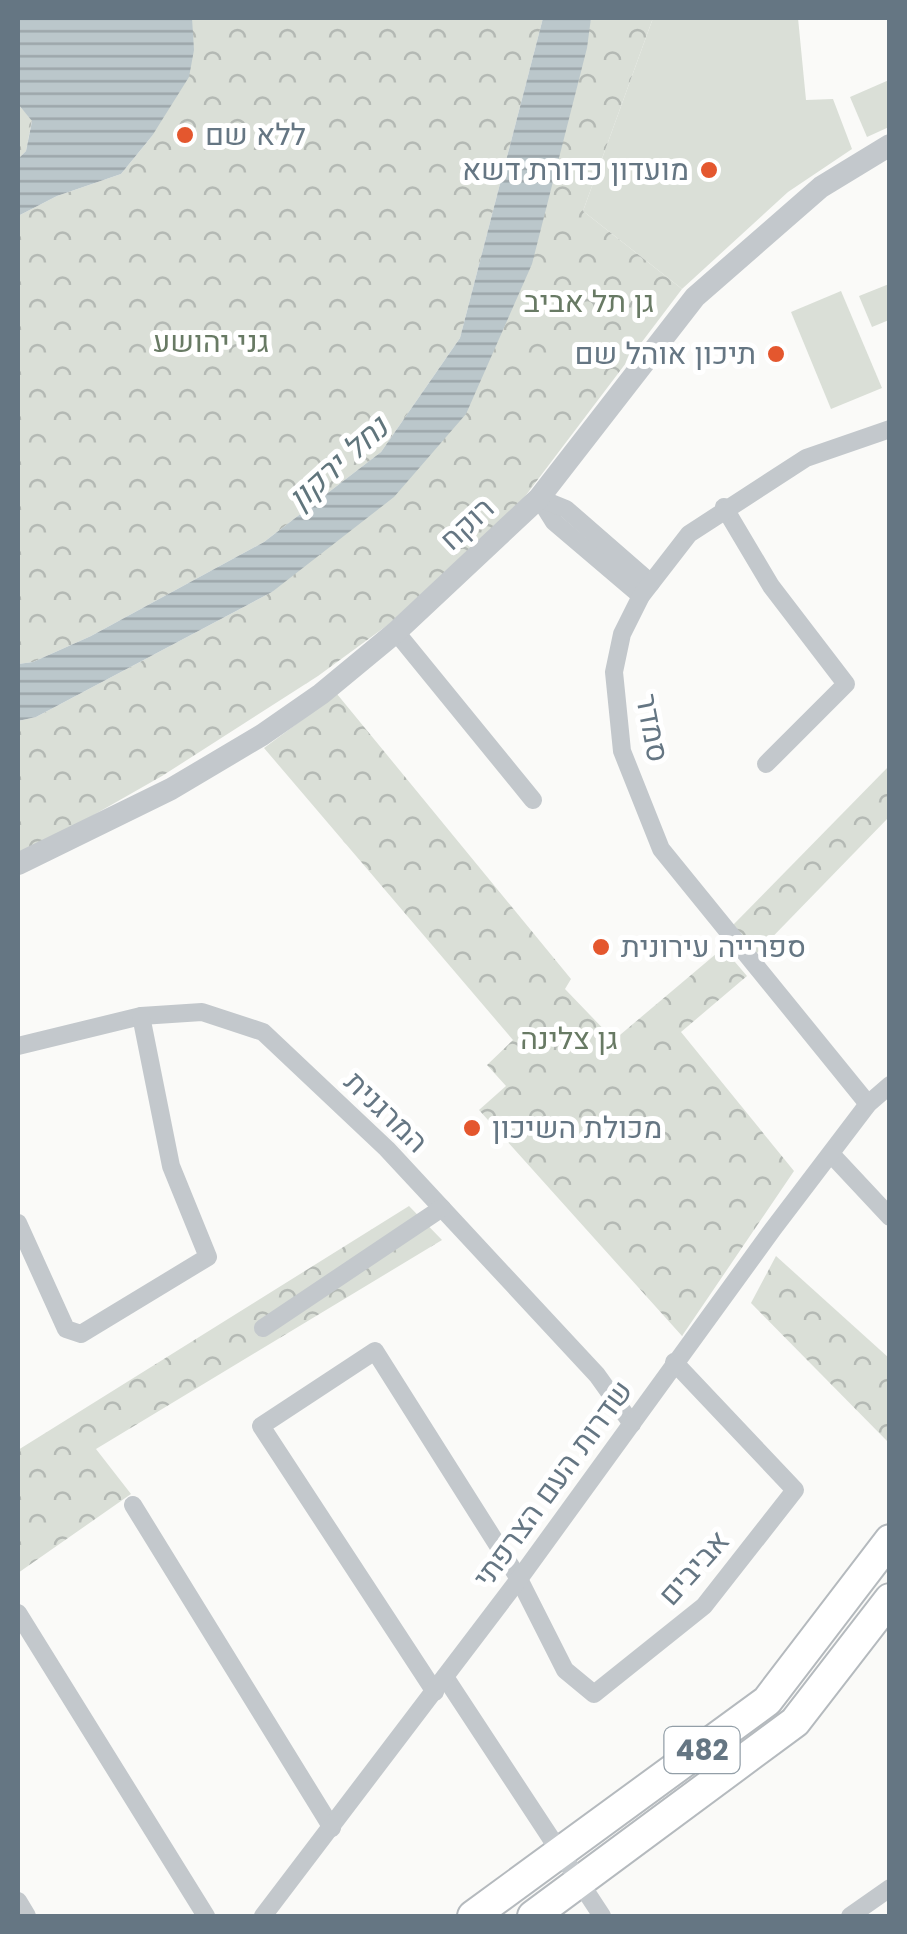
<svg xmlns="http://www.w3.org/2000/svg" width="907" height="1934" font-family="Poppins,Heebo,sans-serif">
<defs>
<pattern id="park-crowns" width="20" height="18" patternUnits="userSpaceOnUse" patternTransform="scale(2.5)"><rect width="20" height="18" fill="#dadfd7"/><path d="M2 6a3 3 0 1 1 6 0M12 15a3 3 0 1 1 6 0" fill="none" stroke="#b4b9b4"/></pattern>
<pattern id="water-rules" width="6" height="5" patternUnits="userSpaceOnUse" patternTransform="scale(2.5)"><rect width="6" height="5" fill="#bbc7cb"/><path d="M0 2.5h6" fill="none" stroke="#9ca6aa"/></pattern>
</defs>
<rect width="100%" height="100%" fill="#fafaf8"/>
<g fill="#dadfd7">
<path d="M653,18H798L806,100L833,99L852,149L788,192L682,289L583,211Z"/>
<path d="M889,80V127L867,137L850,97Z"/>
<path d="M889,284V320L872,327L859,296Z"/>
<path d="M841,291L882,388L831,409L791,312Z"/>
</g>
<g fill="url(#park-crowns)">
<path d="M192,18H543L460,338L381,452L264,542L91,636L33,662L18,664V216L57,196L121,174L152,136Z"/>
<path d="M591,18H653L583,211L682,289L514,511L389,624L318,676L162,776L18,858V721L36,717L272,592L531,264Z"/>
<path d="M18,104L32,120L26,151L18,159Z"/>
<path d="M337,694L571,979L565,989L614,1040L723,948L747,976L681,1032L794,1171L682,1336L479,1110L506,1086L487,1065L513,1040L264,748Z"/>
<path d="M889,766V817L756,954L733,925Z"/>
<path d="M409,1206L442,1240L96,1449L131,1494L18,1573V1450Z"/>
<path d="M776,1256L889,1358V1443L751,1303Z"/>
</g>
<g fill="url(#water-rules)">
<path d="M18,18H192L194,50L189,77L152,136L121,174L57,196L18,216V159L26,151L32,121L18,104Z"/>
<path d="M543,18H591L587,48L532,264L466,414L394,497L272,592L36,717L18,721V664L33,662L91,636L264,542L381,452L460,338Z"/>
</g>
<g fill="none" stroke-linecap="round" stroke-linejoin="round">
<defs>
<g id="primary">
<path d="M473,1916L767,1701L890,1540"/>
<path d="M533,1916L795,1722L890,1599"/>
</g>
</defs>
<use href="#primary" stroke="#b5babe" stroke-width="34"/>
<g stroke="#c3c8cc" stroke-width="18">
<path d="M539,498L554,522L641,596"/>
<path d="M539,498L566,509L651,583"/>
<path d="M724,507L771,586L846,684L766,764"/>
<path d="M396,632L533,800"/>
<path d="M18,1046L141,1016L202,1012L263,1032L387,1149L597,1375L632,1424"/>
<path d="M868,1104L661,849L622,751L614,672L622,634L641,596L689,534L806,458L890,429"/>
<path d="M832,1155L890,1217"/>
<path d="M18,1223L66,1329L81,1334L208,1257L171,1166L141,1016"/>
<path d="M263,1328L442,1208"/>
<path d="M133,1505L332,1828"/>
<path d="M18,1613L206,1916"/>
<path d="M445,1677L602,1916"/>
<path d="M435,1692L261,1426L375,1351L519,1579L565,1670L594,1694L704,1606L795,1490L674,1362"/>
<path d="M18,1901L27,1916"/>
<path d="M263,1916L519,1579L773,1229L868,1104L890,1085"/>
<path d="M850,1916L890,1888"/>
</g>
<path stroke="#c3c8cc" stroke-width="22" d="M18,864L171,789L262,735L321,694L396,632L539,498L695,297L821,187L890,145"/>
<use href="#primary" stroke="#fff" stroke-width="30"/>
</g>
<g fill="#e4572e" stroke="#fff" stroke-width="4">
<circle cx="185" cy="135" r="10"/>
<circle cx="709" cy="170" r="10"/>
<circle cx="776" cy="354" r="10"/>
<circle cx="601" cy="947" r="10"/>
<circle cx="472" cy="1128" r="10"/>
</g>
<g text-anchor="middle" stroke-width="10" stroke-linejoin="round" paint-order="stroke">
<rect fill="#fff" stroke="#939fa8" stroke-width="2.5" x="664.5" y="1727" width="75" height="46" rx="8"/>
<g font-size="28" font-weight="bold" fill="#657683">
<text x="702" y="1760">482</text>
</g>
<g font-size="30" fill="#657683" stroke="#fff" text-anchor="start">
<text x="205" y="145">ללא שם</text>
<text x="689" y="180" text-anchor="end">מועדון כדורת דשא</text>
<text x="756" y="364" text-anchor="end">תיכון אוהל שם</text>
<text x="621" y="957">ספרייה עירונית</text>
<text x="492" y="1138">מכולת השיכון</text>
</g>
<g font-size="30" fill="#687a64" stroke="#fff">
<text x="589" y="312">גן תל אביב</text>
<text x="211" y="352">גני יהושע</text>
<text x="569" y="1049">גן צלינה</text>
</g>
<g font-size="30" fill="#657683" stroke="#fff">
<text transform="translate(467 524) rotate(-43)" y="10">רוקח</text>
<text transform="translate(652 728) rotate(79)" y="10">סמדר</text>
<text transform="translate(386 1112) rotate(44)" y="10">המרגנית</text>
<text transform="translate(553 1484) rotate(-54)" y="10">שדרות העם הצרפתי</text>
<text transform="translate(694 1568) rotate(-48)" y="10">אביבים</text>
</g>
<g font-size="32" font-style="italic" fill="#60757c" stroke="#fff">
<text transform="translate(338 463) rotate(-42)" y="11">נחל ירקון</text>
</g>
</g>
<rect width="907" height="1934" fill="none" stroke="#657683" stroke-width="40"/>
</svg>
